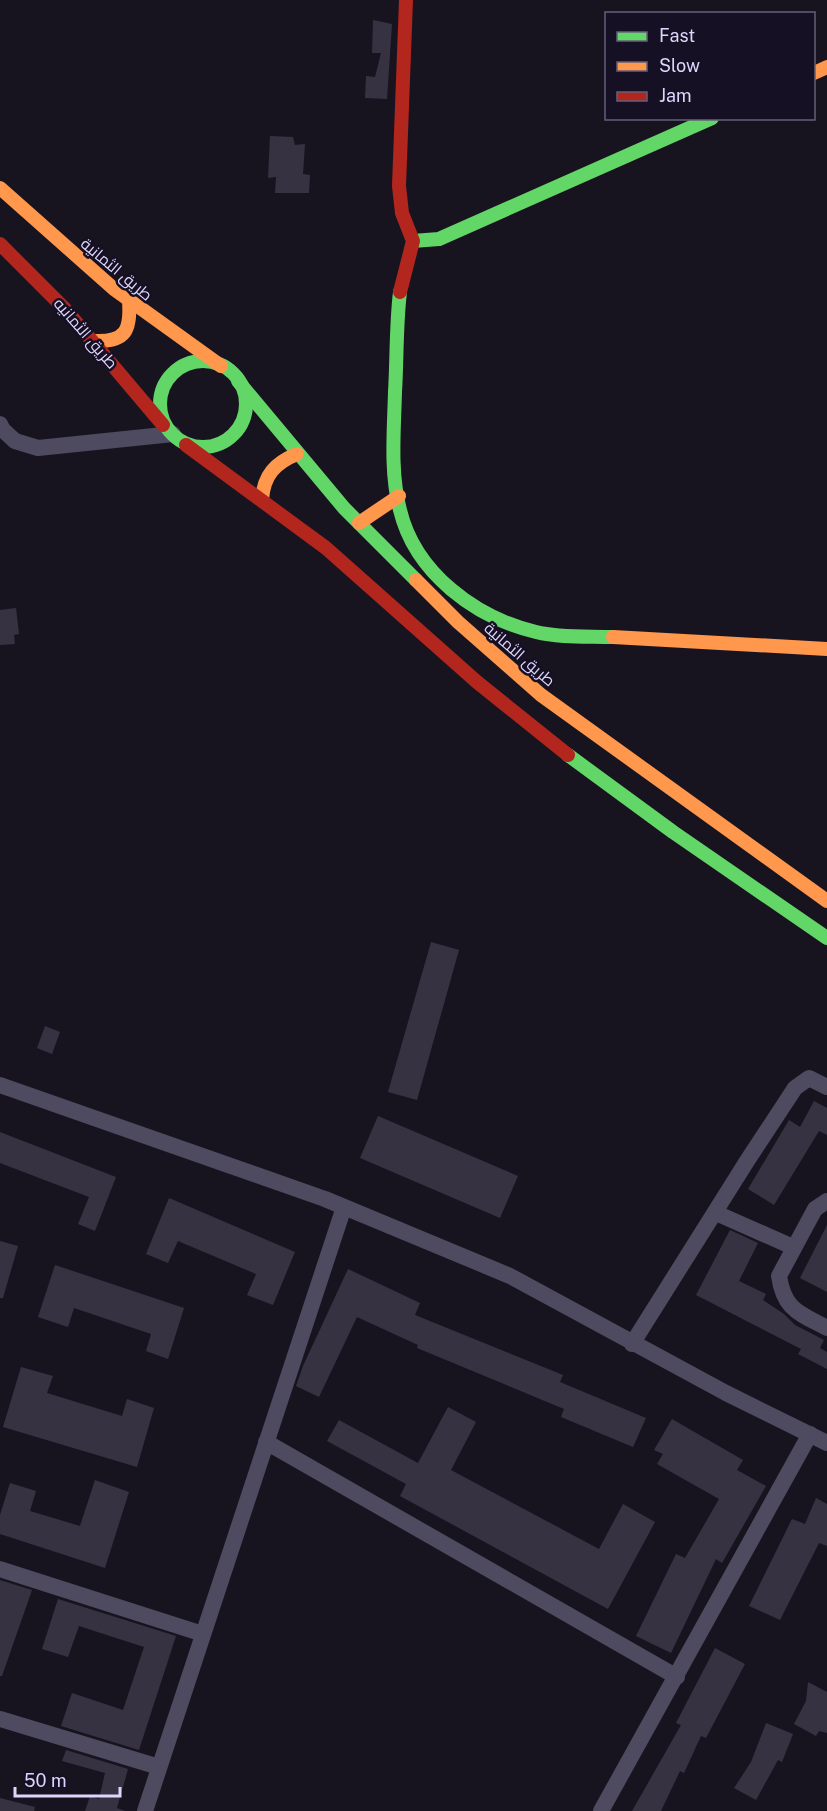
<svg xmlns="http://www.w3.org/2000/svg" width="827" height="1811" font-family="'Public Sans',Cairo,sans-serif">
<rect width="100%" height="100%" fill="#18141f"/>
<g fill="#373242">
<path d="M373,20L392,24L387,99L365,98L366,76L375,77L381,53H372Z"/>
<path d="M270,136L293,137L295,145L305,144L303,174L310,175L309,193H275L276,177L268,178Z"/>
<path d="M16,608L19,634L14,635L15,644L0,645V610Z"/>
<path d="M431,942L459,950L417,1100L388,1092Z"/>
<path d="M45,1026L60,1032L52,1054L37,1048Z"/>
<path d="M814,1101L827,1108V1135L819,1131L774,1205L748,1189L789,1120L800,1127Z"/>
<path d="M378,1116L518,1176L500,1218L360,1158Z"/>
<path d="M0,1132L116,1177L95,1231L78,1224L89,1197L0,1163Z"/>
<path d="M169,1198L295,1252L273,1305L247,1295L256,1274L178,1241L168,1263L146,1254Z"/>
<path d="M827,1225V1292L800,1278Z"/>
<path d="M730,1230L758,1243L739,1281L766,1294L763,1300L784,1314L795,1325L824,1340L820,1348L827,1352V1369L798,1354L801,1349L696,1295Z"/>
<path d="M0,1241L18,1246L3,1298H0Z"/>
<path d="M55,1265L184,1308L168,1359L146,1351L151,1334L74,1308L68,1327L38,1317Z"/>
<path d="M348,1269L420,1303L415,1315L563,1375L560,1382L646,1418L633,1447L561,1417L564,1409L417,1348L418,1345L357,1317L319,1397L296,1386L303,1366Z"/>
<path d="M21,1367L53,1376L47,1393L122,1416L127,1399L154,1408L137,1467L3,1427Z"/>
<path d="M448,1407L476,1422L451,1470L599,1549L623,1504L655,1522L608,1609L400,1496L406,1484L327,1441L339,1420L418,1463Z"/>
<path d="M672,1419L743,1460L737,1470L766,1486L722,1563L716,1559L671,1653L636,1636L676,1554L685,1558L719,1499L657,1464L663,1454L654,1450Z"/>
<path d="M95,1480L129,1492L105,1568L0,1534V1515L10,1483L36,1491L30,1511L80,1526Z"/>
<path d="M816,1498L827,1504V1546L819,1543L780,1620L749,1606L792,1519L805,1524Z"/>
<path d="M0,1580L32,1590L2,1676H0Z"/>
<path d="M58,1599L176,1636L139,1750L61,1726L72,1693L123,1710L144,1647L79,1626L68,1657L42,1649Z"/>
<path d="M715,1648L745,1664L706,1738L701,1736L684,1773L680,1771L661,1811H632L681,1725L676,1723Z"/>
<path d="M808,1682L827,1692V1733L819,1731L816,1736L794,1724L806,1701Z"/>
<path d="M766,1723L793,1734L782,1762L778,1760L756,1800L734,1788L751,1762Z"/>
<path d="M66,1750L128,1769L117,1808L125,1811H85L90,1796L99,1799L105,1773L62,1761Z"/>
<path d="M0,1798L35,1807L34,1811H0Z"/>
</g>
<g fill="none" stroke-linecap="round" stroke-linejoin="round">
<g stroke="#4e4a60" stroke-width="16">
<path d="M0,424L3,430L15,441L38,448L173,434"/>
<path d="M0,1085L325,1199L510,1276L726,1393L827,1443"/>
<path d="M827,1201L815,1209L779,1276C784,1310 799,1313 827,1328"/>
<path d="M716,1213L793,1247"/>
<path d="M632,1344L747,1161L795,1088L809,1078L827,1087"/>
<path d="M266,1442L677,1677"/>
<path d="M0,1569L203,1634"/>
<path d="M0,1719L159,1767"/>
<path d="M145,1811L344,1207"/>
<path d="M601,1811L810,1434"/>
</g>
<g stroke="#63d668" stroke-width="14">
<path d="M413,241L439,239L712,118"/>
<path d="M400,292C396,325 397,359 395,392C394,431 390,473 400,510C415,573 476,618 536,632C560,638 589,636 613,637"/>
<circle cx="203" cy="404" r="43"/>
<path d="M238,381L344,508L416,580"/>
<path d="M568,755L673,832L827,938"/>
</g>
<g stroke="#ff974d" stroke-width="14">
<path d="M814,73L827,67"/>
<path d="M0,188L114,289L221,366"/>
<path d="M95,341C126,342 131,330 129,301"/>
<path d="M262,499C264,475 275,463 297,454"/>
<path d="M359,523L399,496"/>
<path d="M416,580L458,622L541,695L827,901"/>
<path d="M613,637L827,649"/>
</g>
<g stroke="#b3261e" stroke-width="14">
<path d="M0,244L65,309L163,425"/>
<path d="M400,292L413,241L402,213L399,186L406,0"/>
<path d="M186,445L326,548L477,682L568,755"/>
</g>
</g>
<g text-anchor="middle" stroke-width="5" stroke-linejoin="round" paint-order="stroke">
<g font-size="16" fill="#ded6fc" stroke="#161024">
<text transform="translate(117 269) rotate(40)" y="6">طريق الثمانية</text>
<text transform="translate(86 333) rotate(49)" y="6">طريق الثمانيه</text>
<text transform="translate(520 654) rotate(41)" y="6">طريق الثمانية</text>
</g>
</g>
<rect x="605" y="12" width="210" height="108" fill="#161024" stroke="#665f7a" stroke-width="1.5"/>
<rect x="617" y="32" width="30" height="9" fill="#63d668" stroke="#665f7a" stroke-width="1.5"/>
<text x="659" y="42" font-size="18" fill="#ded6fc">Fast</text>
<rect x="617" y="62" width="30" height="9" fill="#ff974d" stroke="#665f7a" stroke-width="1.5"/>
<text x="659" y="72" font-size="18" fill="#ded6fc">Slow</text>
<rect x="617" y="92" width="30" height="9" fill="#b3261e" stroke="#665f7a" stroke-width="1.5"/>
<text x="659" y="102" font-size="18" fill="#ded6fc">Jam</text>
<path d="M15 1787v9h105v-9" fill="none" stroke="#ded6fc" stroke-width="3"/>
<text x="24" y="1787" font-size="18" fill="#ded6fc" stroke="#161024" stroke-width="4.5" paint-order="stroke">50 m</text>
</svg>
